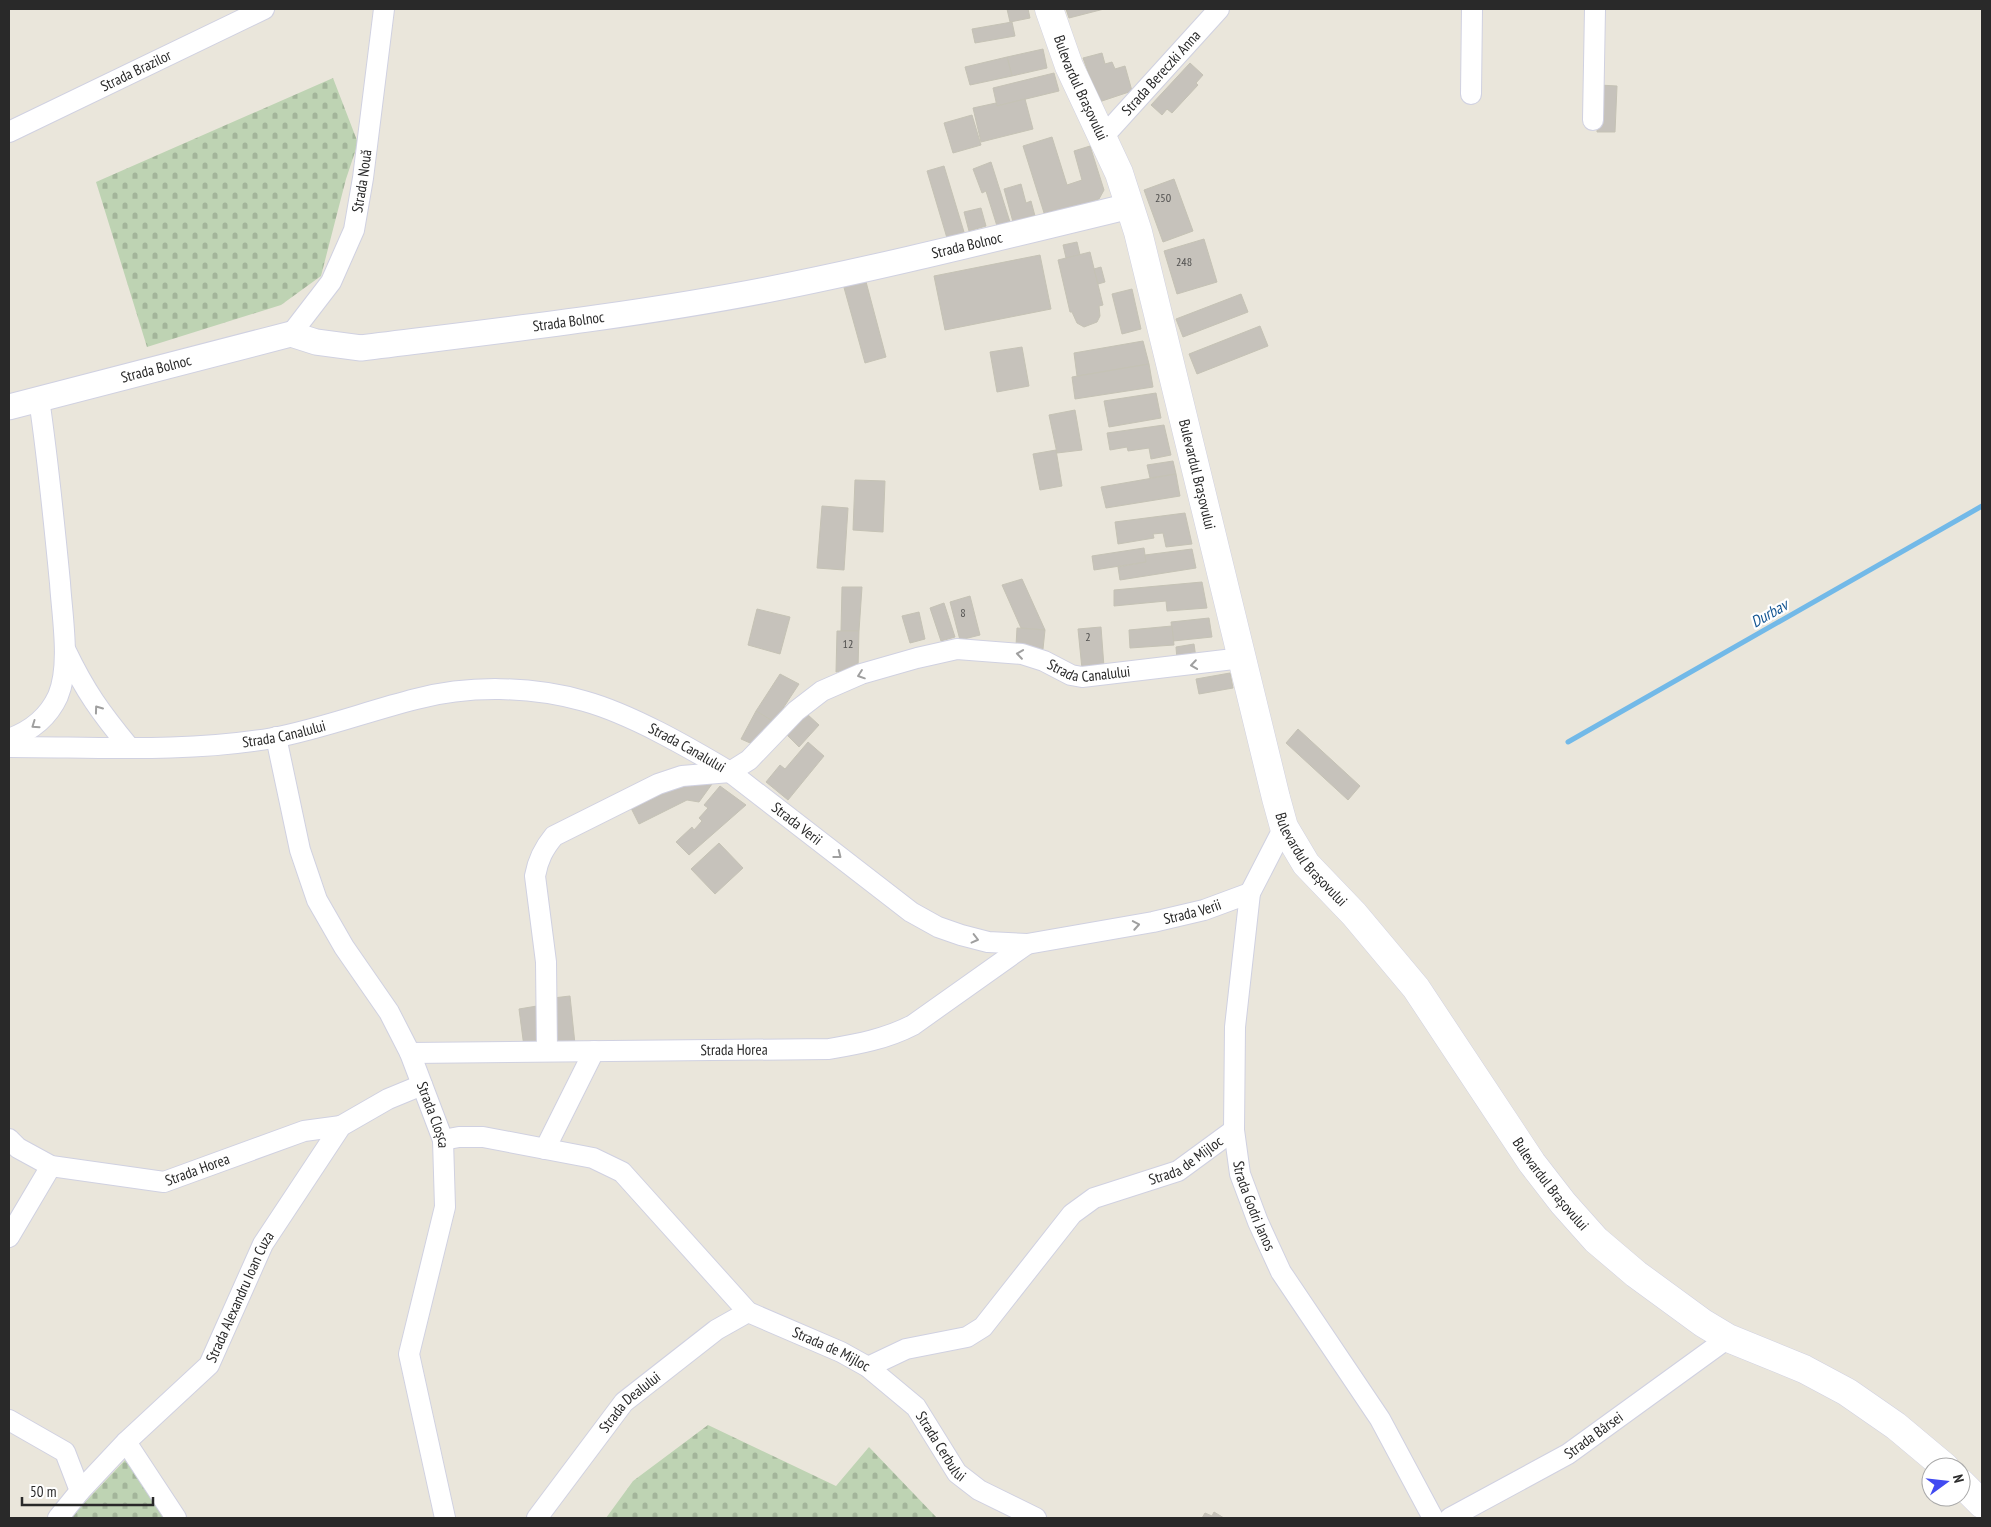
<svg xmlns="http://www.w3.org/2000/svg" width="1991" height="1527" font-family="'PT Sans Narrow',sans-serif">
<defs>
<pattern id="cemetery-stones" width="16" height="16" patternUnits="userSpaceOnUse" patternTransform="scale(1.25)"><rect width="16" height="16" fill="#bed3b3"/><path d="M2 7V4a2 2 0 0 1 4 0v3zM10 15v-3a2 2 0 0 1 4 0v3z" fill="#a3b59a"/></pattern>
</defs>
<rect width="100%" height="100%" fill="#eae6db"/>
<g fill="url(#cemetery-stones)">
<path d="M333,78L358,143L346,179L321,276L281,305L147,347L96,182Z"/>
<path d="M708,1425L836,1486L869,1447L937,1518H606L633,1481Z"/>
<path d="M128,1457L166,1518H70Z"/>
</g>
<g fill="none" stroke-linecap="round" stroke-linejoin="round">
<path stroke="#72b9e8" stroke-width="5" d="M1568,742L1982,506"/>
</g>
<g fill="#c6c2bb" stroke="#c5c2b5">
<path d="M1007,9H1028L1030,18L1010,22Z"/>
<path d="M1066,9H1104L1069,18Z"/>
<path d="M1012,22L1015,36L975,43L972,29Z"/>
<path d="M1043,49L1047,68L1012,76L1007,57Z"/>
<path d="M1102,53L1105,64L1112,62L1115,69L1125,66L1132,91L1099,102L1083,58Z"/>
<path d="M1007,57L1012,76L970,85L965,67Z"/>
<path d="M1190,63L1203,75L1196,83L1198,85L1172,113L1167,109L1162,115L1151,105Z"/>
<path d="M1054,73L1059,91L997,106L993,88Z"/>
<path d="M1599,85L1617,86L1615,132H1597Z"/>
<path d="M1025,99L1033,129L981,142L973,108L996,103L997,106Z"/>
<path d="M972,115L981,145L953,153L944,123Z"/>
<path d="M1052,137L1067,185L1082,180L1074,151L1090,146L1104,190L1099,199L1045,216L1023,146Z"/>
<path d="M991,162L1010,222L997,226L986,191L982,193L973,169Z"/>
<path d="M944,166L964,232L947,238L927,171Z"/>
<path d="M1174,179L1193,231L1163,242L1144,190Z"/>
<path d="M1021,184L1026,203L1031,201L1035,216L1013,222L1004,189Z"/>
<path d="M981,208L986,226L969,231L964,212Z"/>
<path d="M1204,239L1217,282L1177,294L1164,251Z"/>
<path d="M1077,242L1080,255L1066,258L1063,245Z"/>
<path d="M1090,252L1103,305L1099,306L1100,316L1097,322L1084,327L1077,323L1072,312H1070L1058,260Z"/>
<path d="M1040,255L1051,309L945,330L934,276Z"/>
<path d="M1101,267L1105,282L1098,284L1094,269Z"/>
<path d="M865,278L886,357L865,363L843,284Z"/>
<path d="M1132,289L1141,329L1122,334L1112,294Z"/>
<path d="M1241,294L1248,312L1183,337L1176,319Z"/>
<path d="M1260,326L1268,346L1197,374L1189,354Z"/>
<path d="M1143,341L1149,364L1077,376L1074,353Z"/>
<path d="M1022,347L1029,386L997,392L990,352Z"/>
<path d="M1149,364L1153,387L1075,399L1072,377Z"/>
<path d="M1156,393L1161,418L1109,427L1104,401Z"/>
<path d="M1075,410L1082,450L1057,453L1049,415Z"/>
<path d="M1164,425L1171,455L1151,459L1149,448L1128,451L1127,447L1110,450L1107,433Z"/>
<path d="M1056,450L1062,486L1040,490L1033,454Z"/>
<path d="M1173,461L1176,474L1150,478L1147,465Z"/>
<path d="M1176,474L1180,496L1106,508L1101,487Z"/>
<path d="M855,480L885,481L883,532L853,530Z"/>
<path d="M822,506L848,508L844,570L817,568Z"/>
<path d="M1185,513L1192,544L1166,547L1163,533L1153,534L1154,538L1118,544L1115,522Z"/>
<path d="M1144,548L1146,562L1094,570L1092,556Z"/>
<path d="M1192,549L1196,568L1120,580L1118,567L1146,562L1145,555Z"/>
<path d="M1022,579L1045,630L1021,628L1002,585Z"/>
<path d="M1202,582L1207,608L1167,611L1166,601L1114,606V590Z"/>
<path d="M842,587H862L859,631H841Z"/>
<path d="M970,596L980,635L960,640L950,602Z"/>
<path d="M944,603L955,637L941,641L930,608Z"/>
<path d="M757,609L790,617L780,654L748,645Z"/>
<path d="M919,612L925,639L910,643L902,616Z"/>
<path d="M1209,618L1212,637L1173,641L1171,622Z"/>
<path d="M1172,626L1174,645L1130,648L1129,630Z"/>
<path d="M1101,627L1104,667L1082,669L1078,629Z"/>
<path d="M1017,628L1045,630L1043,649L1016,646Z"/>
<path d="M837,631H859L858,668L836,672Z"/>
<path d="M1194,644L1196,658L1177,660L1176,647Z"/>
<path d="M1230,673L1233,688L1199,694L1196,679Z"/>
<path d="M780,674L799,684L774,722L756,711Z"/>
<path d="M756,711L774,722L757,746L741,739Z"/>
<path d="M807,714L819,725L799,747L787,735Z"/>
<path d="M1298,729L1360,786L1348,800L1286,743Z"/>
<path d="M808,742L824,756L788,800L766,782L780,765L785,769Z"/>
<path d="M692,782L712,784L699,802L687,800L639,824L630,806L682,783Z"/>
<path d="M720,786L746,805L689,855L676,842L692,827L694,830L702,821L699,818L708,808L704,805Z"/>
<path d="M719,843L743,868L715,894L691,869Z"/>
<path d="M570,996L575,1044L558,1046L553,998Z"/>
<path d="M537,1006L542,1045L524,1047L519,1009Z"/>
<path d="M1214,1512L1224,1518H1202L1205,1513L1212,1516Z"/>
</g>
<g fill="none" stroke-linecap="round" stroke-linejoin="round">
<defs>
<g id="minor">
<path d="M1471,94L1472,9"/>
<path d="M1593,120L1595,9"/>
<path id="s1" d="M9,132L264,9"/>
<path id="s2" d="M1102,138L1219,9"/>
<path id="s3" d="M291,334L331,282L354,230L363,178L384,9"/>
<path d="M66,651C85,691 101,713 129,747"/>
<path id="s4" d="M276,737L300,850L317,900L344,947L389,1012L410,1053L443,1140L445,1207L409,1354L445,1518"/>
<path d="M9,739C31,731 48,718 58,696C71,665 62,616 60,583C54,521 48,460 39,399"/>
<path id="s5" d="M9,747C97,747 186,753 273,738C321,729 368,711 416,699C469,685 531,686 584,701C631,714 688,747 730,772L911,912L938,927L961,935L988,942L1027,944L1153,922L1204,910L1250,893"/>
<path id="s6" d="M1284,827L1250,893L1235,1027L1234,1130L1240,1174L1258,1222L1281,1272L1380,1419L1433,1518"/>
<path id="s7" d="M547,1051L546,962L535,876C538,859 544,848 554,836L658,784L682,776L730,772L749,760L796,711L822,691L861,674L917,658L957,649L1022,654L1044,661L1071,675L1082,677L1242,658"/>
<path id="s8" d="M410,1053L829,1049C858,1044 886,1039 913,1025L1027,944"/>
<path id="s9" d="M9,1139L18,1148L51,1166L164,1182L304,1131L341,1126"/>
<path id="s10" d="M443,1140L459,1137H483L593,1158L622,1172L748,1312L841,1352L868,1367L916,1407L957,1473L979,1490L1036,1518"/>
<path d="M545,1149L594,1051"/>
<path d="M9,1237L51,1166"/>
<path id="s11" d="M868,1367L906,1349L967,1337L983,1327L1072,1214L1094,1198L1178,1171L1234,1130"/>
<path d="M9,1420L65,1452L80,1491"/>
<path d="M126,1442L176,1518"/>
<path id="s12" d="M58,1518L80,1491L126,1442L209,1365L263,1244L341,1126L388,1099L422,1085"/>
<path id="s13" d="M537,1518L624,1402L716,1330L748,1312"/>
<path id="s14" d="M1450,1518L1568,1454L1728,1338"/>
</g>
<g id="tertiary">
<path id="s15" d="M9,407L291,334L316,342L361,348C496,331 632,316 766,290C888,266 1009,235 1130,206"/>
</g>
<g id="secondary">
<path id="s16" d="M1049,9L1069,66L1119,173L1138,232L1276,798L1284,827L1306,864L1354,914L1416,988L1532,1163L1563,1203L1596,1240L1636,1274L1703,1323L1728,1338L1804,1369L1847,1392L1896,1426L1945,1467"/>
<path d="M1961,1483L1982,1504"/>
</g>
</defs>
<use href="#minor" stroke="#d0d1e1" stroke-width="22"/>
<use href="#tertiary" stroke="#d0d1e1" stroke-width="27"/>
<use href="#secondary" stroke="#d0d1e1" stroke-width="29"/>
<use href="#minor" stroke="#fff" stroke-width="20"/>
<use href="#tertiary" stroke="#fff" stroke-width="25"/>
<use href="#secondary" stroke="#fff" stroke-width="28"/>
</g>
<defs><path id="oneway-chevron" d="M-2-3.5L2.5 0L-2 3.5" fill="none" stroke-width="1.6" stroke-linecap="round" stroke-linejoin="round" transform="scale(1.25)"/></defs>
<g stroke="#9f9f9f">
<use href="#oneway-chevron" transform="translate(1020 654) rotate(-172)"/>
<use href="#oneway-chevron" transform="translate(1194 665) rotate(172)"/>
<use href="#oneway-chevron" transform="translate(861 675) rotate(161)"/>
<use href="#oneway-chevron" transform="translate(98 709) rotate(-126)"/>
<use href="#oneway-chevron" transform="translate(35 725) rotate(145)"/>
<use href="#oneway-chevron" transform="translate(838 855) rotate(38)"/>
<use href="#oneway-chevron" transform="translate(1136 925) rotate(-10)"/>
<use href="#oneway-chevron" transform="translate(975 939) rotate(14)"/>
</g>
<g text-anchor="middle" stroke-width="4.5" stroke-linejoin="round" paint-order="stroke">
<g font-size="12" fill="#504f4e">
<text x="1163" y="202">250</text>
<text x="1184" y="266">248</text>
<text x="963" y="617">8</text>
<text x="1088" y="641">2</text>
<text x="848" y="648">12</text>
</g>
<g font-size="15" fill="#292929" stroke="#fff">
<text dy="5" stroke="none"><textPath href="#s1" startOffset="141">Strada Brazilor</textPath></text>
<text dy="5" stroke="none"><textPath href="#s2" startOffset="88">Strada Bereczki Anna</textPath></text>
<text dy="5" stroke="none"><textPath href="#s16" startOffset="85">Bulevardul Brașovului</textPath></text>
<text dy="5" stroke="none"><textPath href="#s3" startOffset="172">Strada Nouă</textPath></text>
<text dy="5" stroke="none"><textPath href="#s15" startOffset="978">Strada Bolnoc</textPath></text>
<text dy="5" stroke="none"><textPath href="#s15" startOffset="572">Strada Bolnoc</textPath></text>
<text dy="5" stroke="none"><textPath href="#s15" startOffset="152">Strada Bolnoc</textPath></text>
<text dy="5" stroke="none"><textPath href="#s16" startOffset="490">Bulevardul Brașovului</textPath></text>
<text dy="5" stroke="none"><textPath href="#s7" startOffset="811">Strada Canalului</textPath></text>
<text dy="5" stroke="none"><textPath href="#s5" startOffset="276">Strada Canalului</textPath></text>
<text dy="5" stroke="none"><textPath href="#s5" startOffset="696">Strada Canalului</textPath></text>
<text dy="5" stroke="none"><textPath href="#s5" startOffset="830">Strada Verii</textPath></text>
<text dy="5" stroke="none"><textPath href="#s16" startOffset="895">Bulevardul Brașovului</textPath></text>
<text dy="5" stroke="none"><textPath href="#s5" startOffset="1265">Strada Verii</textPath></text>
<text dy="5" stroke="none"><textPath href="#s8" startOffset="324">Strada Horea</textPath></text>
<text dy="5" stroke="none"><textPath href="#s4" startOffset="414">Strada Cloșca</textPath></text>
<text dy="5" stroke="none"><textPath href="#s11" startOffset="394">Strada de Mijloc</textPath></text>
<text dy="5" stroke="none"><textPath href="#s9" startOffset="200">Strada Horea</textPath></text>
<text dy="5" stroke="none"><textPath href="#s16" startOffset="1300">Bulevardul Brașovului</textPath></text>
<text dy="5" stroke="none"><textPath href="#s6" startOffset="391">Strada Godri Janos</textPath></text>
<text dy="5" stroke="none"><textPath href="#s12" startOffset="290">Strada Alexandru Ioan Cuza</textPath></text>
<text dy="5" stroke="none"><textPath href="#s10" startOffset="464">Strada de Mijloc</textPath></text>
<text dy="5" stroke="none"><textPath href="#s13" startOffset="149">Strada Dealului</textPath></text>
<text dy="5" stroke="none"><textPath href="#s14" startOffset="166">Strada Bârsei</textPath></text>
<text dy="5" stroke="none"><textPath href="#s10" startOffset="614">Strada Cerbului</textPath></text>
</g>
<g font-size="16" font-style="italic" fill="#135592" stroke="#fff">
<text transform="translate(1769 613) rotate(-30)" y="6">Durbav</text>
</g>
</g>
<rect width="1991" height="1527" fill="none" stroke="#292929" stroke-width="20"/>
<g transform="translate(1946 1482) rotate(75)"><circle r="24" fill="#ffffff" stroke="#a9a9a9"/>
<path d="M0-4L9 19L0 12L-9 19Z" fill="#414af1"/>
<text y="-8" font-size="14" font-weight="bold" text-anchor="middle" fill="#292929">N</text>
</g>
<path d="M22 1497v8h131v-8" fill="none" stroke="#292929" stroke-width="2.5"/>
<text x="30" y="1497" font-size="15" fill="#292929" stroke="#ffffff" stroke-width="4" paint-order="stroke">50 m</text>
</svg>
